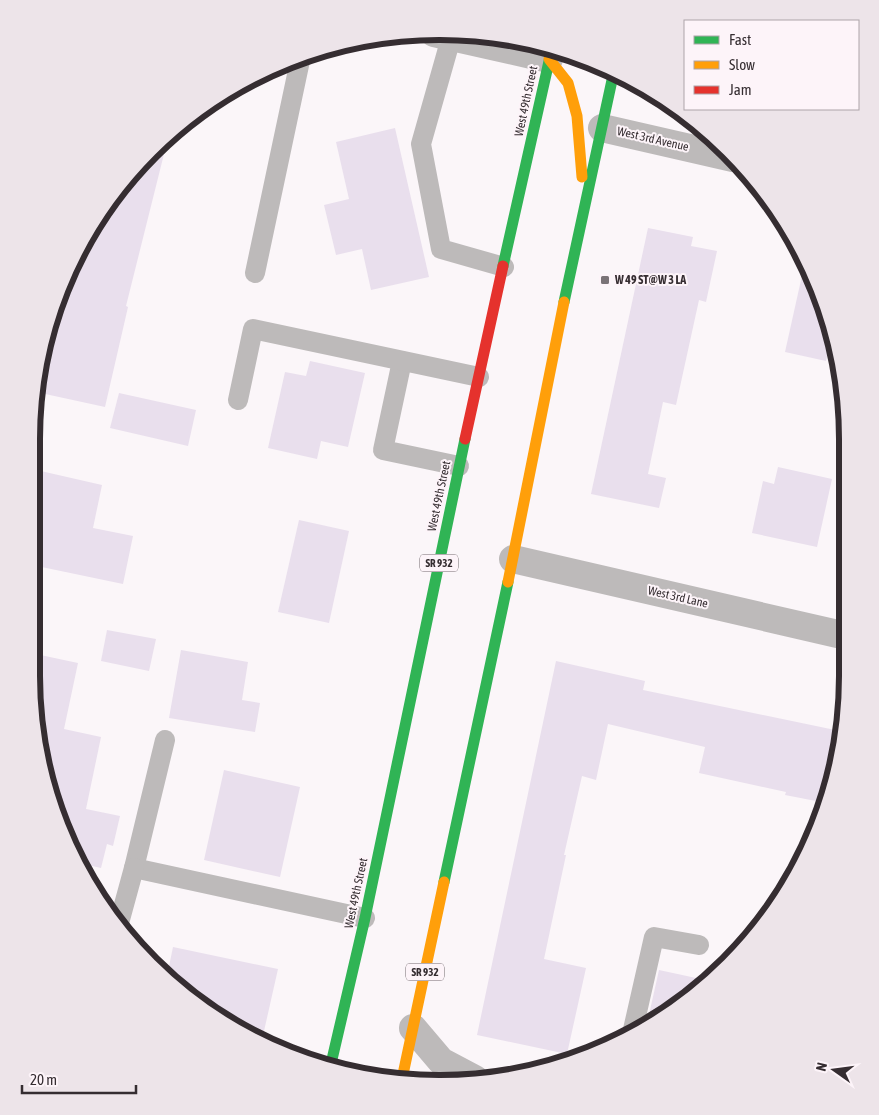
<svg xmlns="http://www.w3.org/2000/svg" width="879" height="1115" font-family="'Asap Condensed',sans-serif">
<rect width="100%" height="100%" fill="#fbf6f9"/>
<g fill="#e9dfed">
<path d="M395,128L429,277L371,290L362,249L336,255L324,205L349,199L336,142Z"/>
<path d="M169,134L126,306L128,307L105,407L36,392L53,308L116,191Z"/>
<path d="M648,228L693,237L691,246L717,251L706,302L699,300L676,405L663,402L648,474L666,478L659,508L591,494Z"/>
<path d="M805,262L826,309L832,336L826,361L785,352Z"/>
<path d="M310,361L365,373L348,447L321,441L317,459L268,448L285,372L306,376Z"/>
<path d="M119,393L196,410L188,446L110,428Z"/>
<path d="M778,467L832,479L817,547L752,533L763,481L774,484Z"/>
<path d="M32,469L102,485L93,528L133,536L123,584L32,565Z"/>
<path d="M299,520L349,531L329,623L278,612Z"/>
<path d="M107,630L156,639L149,671L101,661Z"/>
<path d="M181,650L248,662L242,700L260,703L255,732L169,718Z"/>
<path d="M31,653L78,663L64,729L101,737L86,809L120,816L113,846L107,844L101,868L79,863L45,781L31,676Z"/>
<path d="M556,661L645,681L643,690L840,731V755L827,798L822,797L821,802L785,795L786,792L699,773L705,747L608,724L596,780L582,776L564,855H566L544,959L586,968L567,1054L477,1035Z"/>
<path d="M224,770L300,787L280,877L204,860Z"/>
<path d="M173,947L278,969L262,1040L236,1029L167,976Z"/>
<path d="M659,970L710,981L646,1028Z"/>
</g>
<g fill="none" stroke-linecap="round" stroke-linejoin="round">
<g stroke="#bdbaba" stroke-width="20">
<path d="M451,38L421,144L441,249L504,267"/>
<path d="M255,273L301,56"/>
<path d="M402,361L383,450L459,466"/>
<path d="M238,400L253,329L479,377"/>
<path d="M165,740L134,868L365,918"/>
<path d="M119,923L134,868"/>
<path d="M632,1034L654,937L699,945"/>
</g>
<g stroke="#bdbaba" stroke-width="28">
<path d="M434,33L549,59"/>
<path d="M602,128L733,158"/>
<path d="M513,559L842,635"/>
<path d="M413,1028L441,1061L475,1079"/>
</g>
<g stroke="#30b455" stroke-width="11">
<path d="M503,266L552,48"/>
<path d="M564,302L614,71"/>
<path d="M444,882L508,582"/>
<path d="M330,1068L365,918L465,439"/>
</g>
<g stroke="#ff9f0a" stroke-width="11">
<path d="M549,59L568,83L577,116L582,177"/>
<path d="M508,582L564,302"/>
<path d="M402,1079L444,882"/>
</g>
<path stroke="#e5322d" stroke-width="11" d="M465,439L503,266"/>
</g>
<rect fill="#7a7377" stroke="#fdf4f9" stroke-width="2" x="600" y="275" width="10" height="10" rx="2.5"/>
<g text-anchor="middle" stroke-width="4" stroke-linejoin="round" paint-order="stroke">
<g fill="#fdf4f9" stroke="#71696d" stroke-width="1">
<rect x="420" y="554.5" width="38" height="17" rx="4"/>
<rect x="406" y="963.5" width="38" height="17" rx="4"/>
</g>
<g font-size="11" font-weight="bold" fill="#352d31">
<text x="439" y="567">SR 932</text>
<text x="425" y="976">SR 932</text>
</g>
<g font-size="12" fill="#352d31" stroke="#fdf4f9">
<text transform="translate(526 101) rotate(-78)" y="4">West 49th Street</text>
<text transform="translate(653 139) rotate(13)" y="4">West 3rd Avenue</text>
<text transform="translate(439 496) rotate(-78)" y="4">West 49th Street</text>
<text transform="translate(678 597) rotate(13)" y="4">West 3rd Lane</text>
<text transform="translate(356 893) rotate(-78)" y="4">West 49th Street</text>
</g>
<g font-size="12" font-weight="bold" fill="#352d31" stroke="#fdf4f9" text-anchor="start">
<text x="615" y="284">W 49 ST@W 3 LA</text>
</g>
</g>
<path d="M0 0H879V1115H0ZM439 40H440A399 399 0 0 1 839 439V676A399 399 0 0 1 440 1075H439A399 399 0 0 1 40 676V439A399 399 0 0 1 439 40Z" fill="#ede4e9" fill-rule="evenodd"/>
<path fill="none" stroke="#352d31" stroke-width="6" d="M439 40H440A399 399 0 0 1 839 439V676A399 399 0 0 1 440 1075H439A399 399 0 0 1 40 676V439A399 399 0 0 1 439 40Z"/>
<rect x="684" y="20" width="175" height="90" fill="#fdf4f9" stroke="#ada4a9"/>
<rect x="694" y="36" width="25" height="8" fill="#30b455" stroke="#ada4a9"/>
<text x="729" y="45" font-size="15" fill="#352d31">Fast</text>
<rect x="694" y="61" width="25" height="8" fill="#ff9f0a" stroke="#ada4a9"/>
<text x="729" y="70" font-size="15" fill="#352d31">Slow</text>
<rect x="694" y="86" width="25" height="8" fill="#e5322d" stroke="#ada4a9"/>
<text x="729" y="95" font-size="15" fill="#352d31">Jam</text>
<g transform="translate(834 1070) rotate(284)" stroke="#fdf4f9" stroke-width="4" paint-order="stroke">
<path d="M0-4L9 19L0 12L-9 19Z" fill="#352d31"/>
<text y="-8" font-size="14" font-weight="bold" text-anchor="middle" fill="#352d31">N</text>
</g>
<path d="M22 1085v8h114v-8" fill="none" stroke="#352d31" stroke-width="2.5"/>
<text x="30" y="1085" font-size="15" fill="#352d31" stroke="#fdf4f9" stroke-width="4" paint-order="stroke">20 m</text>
</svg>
